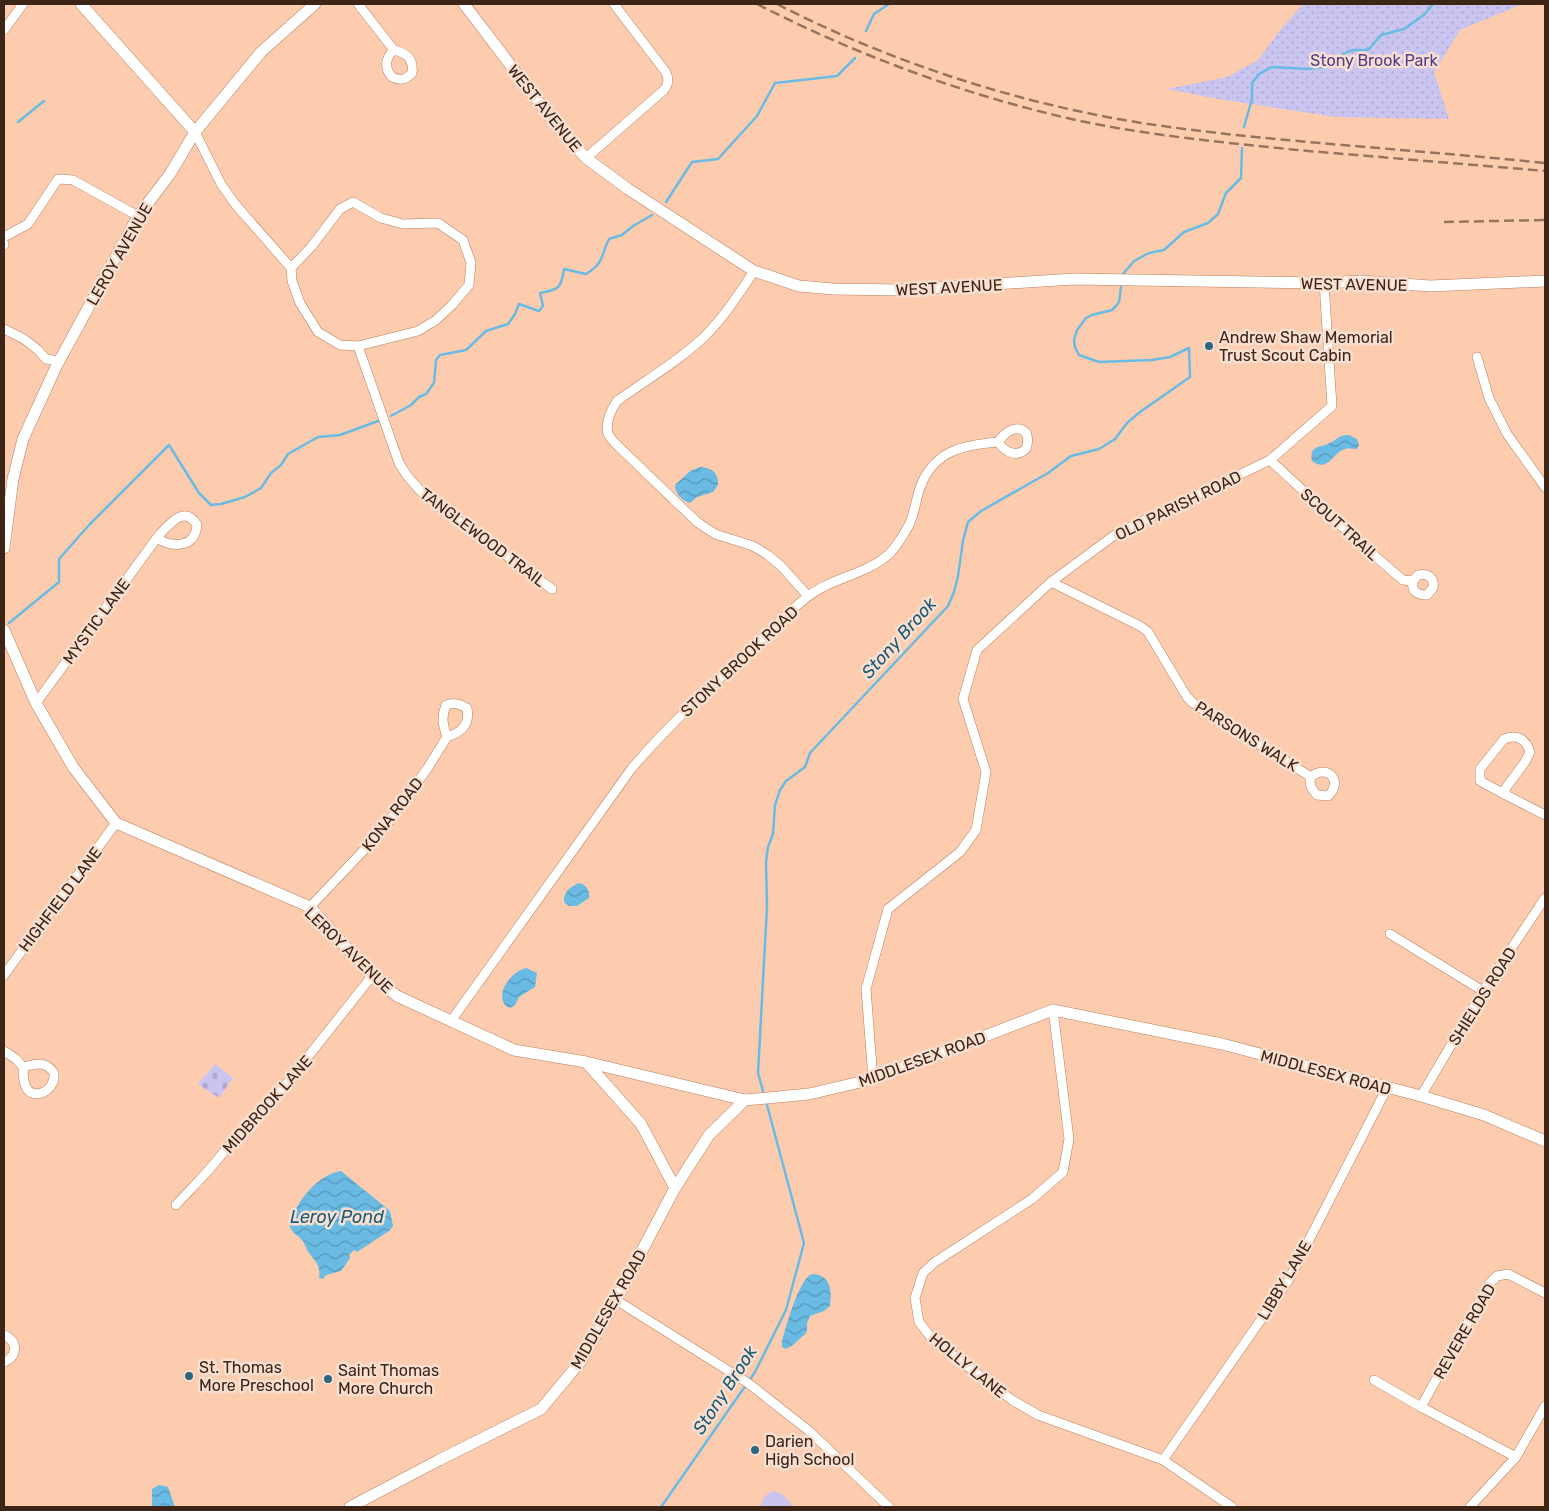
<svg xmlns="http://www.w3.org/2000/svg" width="1549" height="1511" font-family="Rubik,sans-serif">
<defs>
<pattern id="cemetery-stones" width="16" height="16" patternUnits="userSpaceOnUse" patternTransform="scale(1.25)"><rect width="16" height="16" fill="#cac4f0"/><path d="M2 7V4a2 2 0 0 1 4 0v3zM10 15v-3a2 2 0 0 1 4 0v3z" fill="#aea8cd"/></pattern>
<pattern id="park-dots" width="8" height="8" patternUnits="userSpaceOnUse" patternTransform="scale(1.25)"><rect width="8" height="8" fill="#cac4f0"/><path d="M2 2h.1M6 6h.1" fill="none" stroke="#aea8cd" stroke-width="1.8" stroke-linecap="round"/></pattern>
<pattern id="water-waves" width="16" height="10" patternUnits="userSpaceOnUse" patternTransform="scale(1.25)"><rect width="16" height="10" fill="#69bbe3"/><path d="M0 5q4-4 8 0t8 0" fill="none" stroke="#5898b7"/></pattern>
</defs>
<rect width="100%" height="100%" fill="#fdccaf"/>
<path fill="url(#cemetery-stones)" d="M215,1064L233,1078L219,1098L198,1084Z"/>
<path fill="url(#park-dots)" d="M1303,4H1523L1460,30L1434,72L1449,119L1335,117L1218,99L1167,89L1227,77L1258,60L1281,29Z"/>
<path fill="#cac4f0" d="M774,1491L782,1494L794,1507H760C763,1499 765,1493 774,1491Z"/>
<g fill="url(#water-waves)">
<path d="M1349,435L1357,439L1359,445L1357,449C1353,449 1349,448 1345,449C1332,453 1329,473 1312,461C1309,444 1321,448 1330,443C1339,439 1337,435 1349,435Z"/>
<path d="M700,467C711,468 719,472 718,485L713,492L697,497L690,503C682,501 675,493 675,485L690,471Z"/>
<path d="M579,883C586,884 590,891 589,898L577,906H569L564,902C563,892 570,887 579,883Z"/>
<path d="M526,968L537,973L535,987L519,997C516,1003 515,1009 507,1007C493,994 512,971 526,968Z"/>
<path d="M341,1171L390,1211L393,1226L389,1231L357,1252L354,1250L349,1255L350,1258L341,1271L326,1275L323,1279L319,1278C321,1266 316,1262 309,1253C306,1249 305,1243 301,1239C296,1234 291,1232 289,1224C297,1202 316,1175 341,1171Z"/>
<path d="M812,1274C831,1275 832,1290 830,1306L824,1311L810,1316L807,1323V1331L805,1334L793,1345L786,1349L782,1347V1341C786,1327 799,1278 812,1274Z"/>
<path d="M159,1485L168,1487L175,1507H152V1489Z"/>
</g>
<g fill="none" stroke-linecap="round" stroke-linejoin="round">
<g stroke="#69bbe3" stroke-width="2.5">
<path d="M866,31L874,14L889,4"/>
<path d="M18,122L44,101"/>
<path d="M1244,127L1252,99V83L1259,74L1272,67L1309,69L1325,67L1347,52L1353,50H1365L1369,49L1381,35L1404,29L1424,15L1433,4"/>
<path d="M666,202L692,162L718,159L757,116L775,83L837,76L855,58"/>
<path d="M1123,274L1134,261L1149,253L1164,250L1184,232L1208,223L1218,214L1226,193L1241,178L1242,148"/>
<path d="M391,416L411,405L419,397L426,394L434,383L436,360L440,355L466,350L486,331L508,324L515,314L519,304L539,311L543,306L540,293C559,289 561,289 564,269L586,274C605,262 600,257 609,239L622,235L633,226L652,215"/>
<path d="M9,623L59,582V559L90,524L169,445L199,493L211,505L221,504L245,497L261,488L271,473L281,465L288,454L318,437L340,435L378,421"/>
<path d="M763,1091L758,1073L767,907L766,862L768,847L773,834L775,805L780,790L786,781L805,767L810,753L948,606L954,592L958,576L963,541L968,522L981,511L1048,473L1071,456L1099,449L1115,439L1127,423L1140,412L1190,377L1189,348L1170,357L1152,360L1099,362L1079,355L1075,347L1074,340L1077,330L1086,318L1092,315L1112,310L1116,306L1119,302L1121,287"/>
<path d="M749,1381L755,1372L786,1310L804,1243L767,1105"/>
<path d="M661,1507L746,1385"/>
</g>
<defs>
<g id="street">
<path d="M358,4L394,50C407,53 414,59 412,73C406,80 400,81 392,77C384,68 385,58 394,50"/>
<path d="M4,30L23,4"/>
<path d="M195,132L221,184L235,204L291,268L292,281L300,303L318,332L340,345L358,346L418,331L436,320L452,305L469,285L471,263L463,240L438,223L403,224L381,218L353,202L340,209L312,246L291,268"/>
<path d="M586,158L664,90C669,83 669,78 665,71L614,4"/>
<path d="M4,237L28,224L58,179L73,180L138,216"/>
<path d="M4,244V245"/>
<path d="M754,271C739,294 724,317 705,336C679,361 646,380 617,401C611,410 605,422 608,434C610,438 615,443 619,447L697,522L715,534L753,546L768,555L782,567L808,596"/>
<path d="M4,329L24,339L38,350L46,359L59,361"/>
<path d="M358,346L399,463L408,477L425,496L552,589"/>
<path d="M1477,357L1489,398L1507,434L1545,487"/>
<path d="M1270,460L1363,546L1403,580L1413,581L1418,575C1428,573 1435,578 1433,588L1427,595C1417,595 1411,591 1413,581"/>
<path d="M1051,582L1140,626L1148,632L1187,697L1193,703L1311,777C1327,763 1344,781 1328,796L1317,795C1312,790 1308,784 1311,777"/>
<path d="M36,703L159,535C170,524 185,504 197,525C196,540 186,546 172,544C167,544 161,540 157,539"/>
<path d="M1506,795L1480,781V769L1504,739C1517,734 1526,739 1530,752L1525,762L1505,789L1506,795L1545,815"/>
<path d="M310,907L381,832L427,769L447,737C443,725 441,717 446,705C455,702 459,704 467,708C470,725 462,732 447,737"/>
<path d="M1390,934L1483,991"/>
<path d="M4,975L116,823"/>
<path d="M1053,1010L1069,1139L1063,1172L1032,1199L935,1262L923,1273L915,1298L919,1322L933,1340L1012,1400L1038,1415L1163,1460L1232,1507"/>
<path d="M451,1021L632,768C668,726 708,689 749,651C768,633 787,613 807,597C832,577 867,575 890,553C898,545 904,534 909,525C915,512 916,498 921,485C935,450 964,445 998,442C1010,423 1034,424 1026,449C1016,458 1005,452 998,442"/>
<path d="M4,1051L16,1059L23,1067C23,1073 23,1081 26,1087C32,1101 56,1092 54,1073C45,1060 36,1064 23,1067"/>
<path d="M873,1079L866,989L888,909L960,852L976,830L986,772L963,699L977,650L1051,582L1116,534L1270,460L1332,406L1324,283"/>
<path d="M1421,1096L1483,991L1545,898"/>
<path d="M176,1205C186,1194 196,1184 206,1173C228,1149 245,1121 272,1102L372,976"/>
<path d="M616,1300L748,1383L808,1430L889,1507"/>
<path d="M4,1335C18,1341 18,1356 4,1362"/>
<path d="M1374,1380L1421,1407"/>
<path d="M1516,1457L1421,1407L1489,1284L1497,1276L1508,1274L1545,1293"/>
<path d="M1163,1460L1288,1281L1387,1088"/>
<path d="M1470,1507L1516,1457L1545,1406"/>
</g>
<g id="secondary">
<path d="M81,4L195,132"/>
<path d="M464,4L557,126L586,158L628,189L754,271L799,286L833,289L901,290L1074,279L1324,283L1360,281L1430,286L1545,281"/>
<path d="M4,548L13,479L23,439L56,367L138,216L170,174L195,132L261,52L315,4"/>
<path d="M4,630L36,703L73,767L116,823L310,907L372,976L397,996L514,1050L586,1062L745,1100"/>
<path d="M586,1062L641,1124L675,1188"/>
<path d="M350,1507L439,1460L541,1409L581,1361L616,1300L675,1188L709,1135L745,1100L809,1094L873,1079L1053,1010L1222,1044L1421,1096L1484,1115L1545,1141"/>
</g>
</defs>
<use href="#street" stroke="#b87f5c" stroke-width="10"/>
<use href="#secondary" stroke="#b87f5c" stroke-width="12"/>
<use href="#street" stroke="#fff" stroke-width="9"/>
<use href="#secondary" stroke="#fff" stroke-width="11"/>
<g stroke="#98745f" stroke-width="2.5" stroke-dasharray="10 5" stroke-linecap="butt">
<path d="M757,4C855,54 959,93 1067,118C1142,135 1220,142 1297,150C1380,157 1463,164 1545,171"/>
<path d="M777,4C882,58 1001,98 1118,119C1181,130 1244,136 1308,142C1387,149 1466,155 1545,163"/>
<path d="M1444,222L1545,220"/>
</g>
</g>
<g fill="#2d657f" stroke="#f8dfd0" stroke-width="2">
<circle cx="1209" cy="346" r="5"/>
<circle cx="189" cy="1376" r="5"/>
<circle cx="328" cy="1379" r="5"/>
<circle cx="755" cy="1450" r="5"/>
</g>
<g text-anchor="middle" stroke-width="5" stroke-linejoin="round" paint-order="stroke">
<g font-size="16" fill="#513c8d" stroke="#f8dfd0">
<text x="1374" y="66">Stony Brook Park</text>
</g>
<g font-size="16" fill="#3c2416" stroke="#f8dfd0">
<text transform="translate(545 108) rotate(51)" y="6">WEST AVENUE</text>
<text transform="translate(119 254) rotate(-60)" y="6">LEROY AVENUE</text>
<text transform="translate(1354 284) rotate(1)" y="6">WEST AVENUE</text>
<text transform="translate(949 287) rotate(-3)" y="6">WEST AVENUE</text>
<text transform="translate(1178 505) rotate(-26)" y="6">OLD PARISH ROAD</text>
<text transform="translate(1340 524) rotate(42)" y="6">SCOUT TRAIL</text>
<text transform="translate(483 537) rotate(37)" y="6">TANGLEWOOD TRAIL</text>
<text transform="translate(96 621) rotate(-54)" y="6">MYSTIC LANE</text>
<text transform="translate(739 661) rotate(-43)" y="6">STONY BROOK ROAD</text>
<text transform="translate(1247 736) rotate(32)" y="6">PARSONS WALK</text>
<text transform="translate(392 814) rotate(-52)" y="6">KONA ROAD</text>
<text transform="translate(60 899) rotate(-53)" y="6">HIGHFIELD LANE</text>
<text transform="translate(349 950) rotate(44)" y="6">LEROY AVENUE</text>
<text transform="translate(1482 996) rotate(-58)" y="6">SHIELDS ROAD</text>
<text transform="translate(922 1059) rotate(-20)" y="6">MIDDLESEX ROAD</text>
<text transform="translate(1326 1072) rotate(15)" y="6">MIDDLESEX ROAD</text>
<text transform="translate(267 1104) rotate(-48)" y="6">MIDBROOK LANE</text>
<text transform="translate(1284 1280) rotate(-59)" y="6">LIBBY LANE</text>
<text transform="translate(608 1309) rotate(-60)" y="6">MIDDLESEX ROAD</text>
<text transform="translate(1464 1331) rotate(-60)" y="6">REVERE ROAD</text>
<text transform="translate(968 1365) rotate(39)" y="6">HOLLY LANE</text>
</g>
<g font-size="16" fill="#3c2416" stroke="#f8dfd0" text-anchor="start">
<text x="1219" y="343">Andrew Shaw Memorial<tspan x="1219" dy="18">Trust Scout Cabin</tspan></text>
<text x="199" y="1373">St. Thomas<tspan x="199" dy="18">More Preschool</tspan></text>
<text x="338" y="1376">Saint Thomas<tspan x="338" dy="18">More Church</tspan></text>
<text x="765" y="1447">Darien<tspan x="765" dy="18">High School</tspan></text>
</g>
<g font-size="18" font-style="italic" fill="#1b5b77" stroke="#f8dfd0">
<text transform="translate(899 638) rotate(-48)" y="6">Stony Brook</text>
<text x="337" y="1223">Leroy Pond</text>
<text transform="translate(725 1390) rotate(-57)" y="6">Stony Brook</text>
</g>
</g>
<rect width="1549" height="1511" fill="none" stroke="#3c2416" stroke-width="10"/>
</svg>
